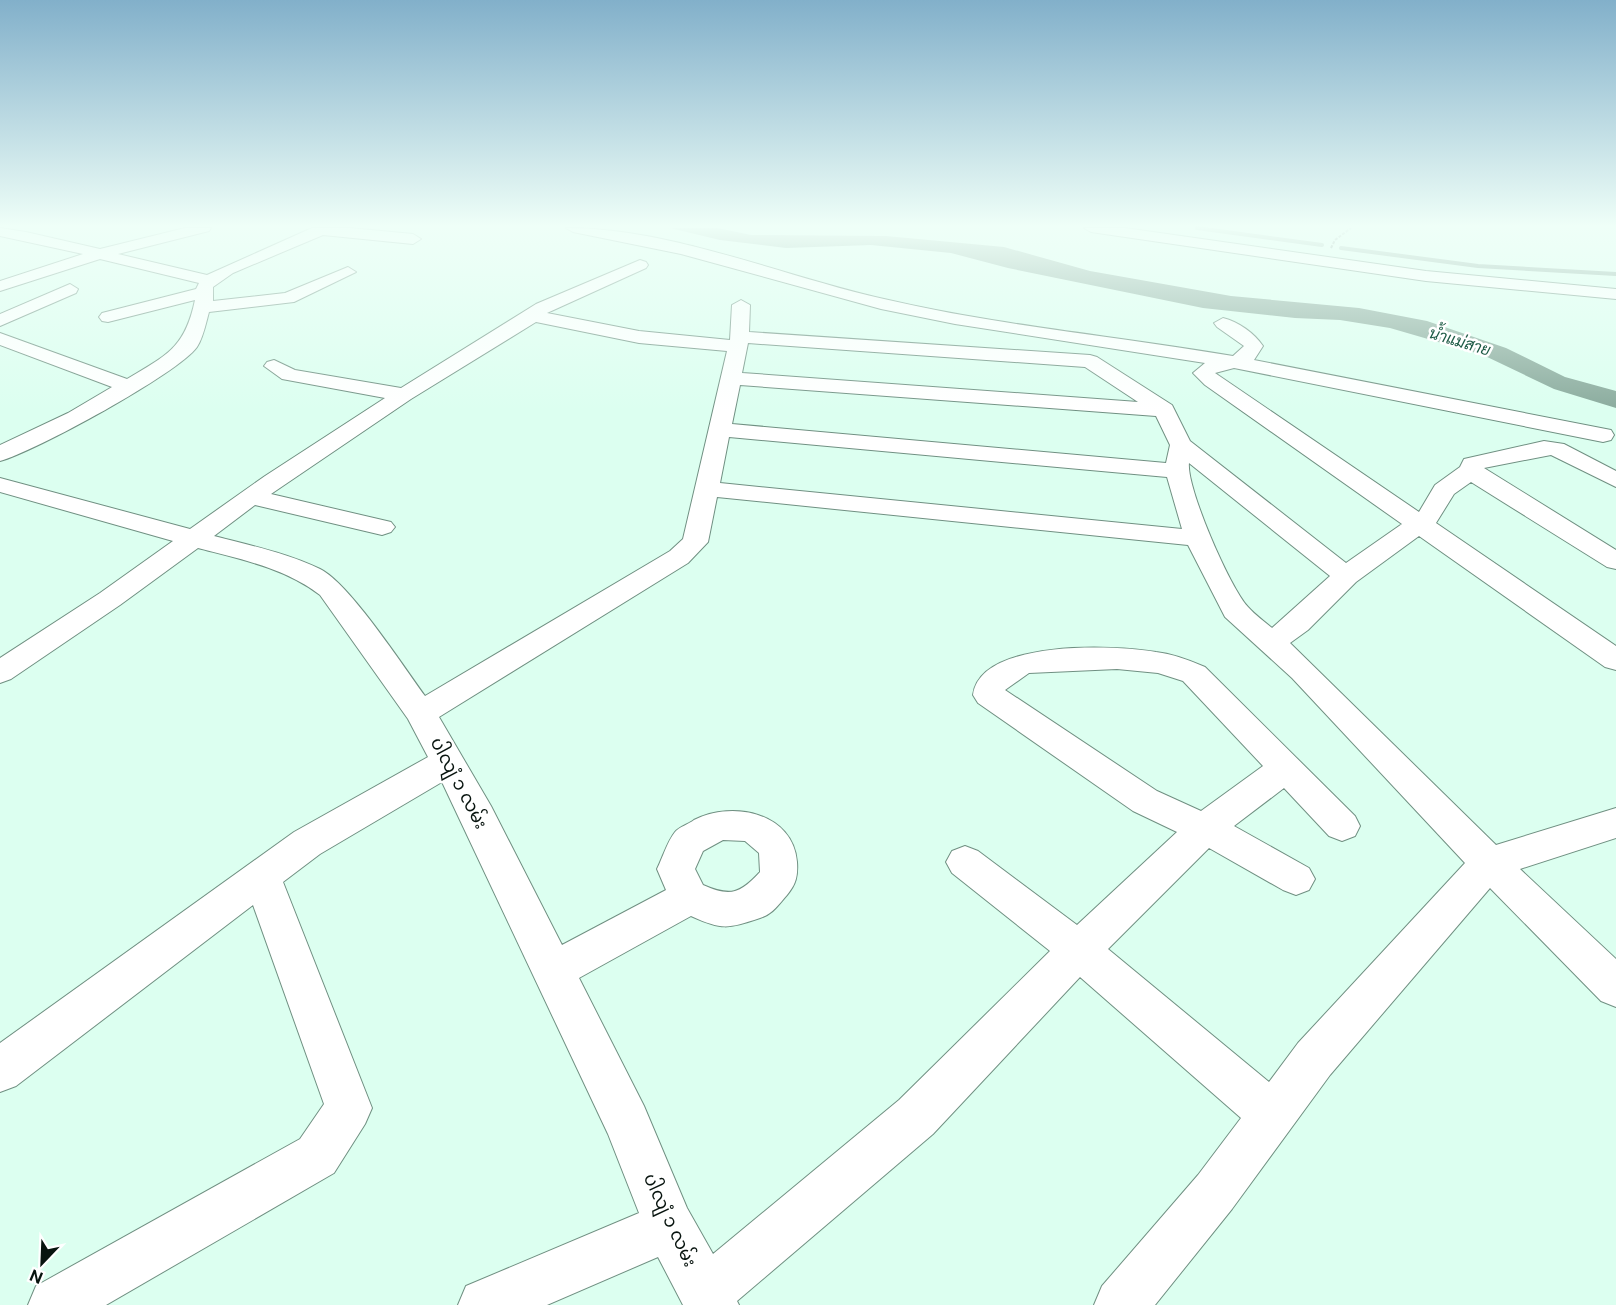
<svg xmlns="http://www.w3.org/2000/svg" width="1616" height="1305" font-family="'Public Sans','Noto Sans Myanmar',Sarabun,sans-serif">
<rect width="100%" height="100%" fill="#dcfff0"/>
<path fill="#8aab9d" d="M670,228H718L751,235L886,236L1004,247L1090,271L1231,296L1359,308L1427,321L1506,348L1565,377L1616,391V408L1554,389L1483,355L1390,328L1340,320L1295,318L1203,308L1008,268L951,253L871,245L786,248L720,240Z"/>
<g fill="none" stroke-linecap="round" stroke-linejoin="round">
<g stroke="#8aab9d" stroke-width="4">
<path d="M1197,228L1322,245"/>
<path d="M1341,248L1478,266L1616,274"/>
</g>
<defs>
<g id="minor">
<path d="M0,228L26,232L100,249L185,228H211L209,231L118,254L207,275L312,228H350L413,234L421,239L413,244L323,235L233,273L213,287V301L285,293L348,267L356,272L294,302L209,312C206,323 203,338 197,347C179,373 34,452 0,461V445L68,413L112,387L0,345V333L127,379C167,355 185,348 195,300L108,322L102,321L99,317L102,313L196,289L199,283L100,259L0,291V281L83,254L0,236Z"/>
<path d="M566,228C672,228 781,276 884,299C999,326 1117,336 1233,356L1244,346L1217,327L1214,323L1223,318C1239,322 1254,333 1263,346L1254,360L1611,430L1614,435L1611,440L1603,442L1234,368L1215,373L1419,512L1435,485L1460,467L1464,459L1544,441L1564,444L1616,471V487L1551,455L1484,468L1616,550V569L1607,567L1471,482L1454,494L1436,523L1616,646V670L1605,667L1419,536L1356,582L1308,630L1290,643L1496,845L1616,808V838L1520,869L1616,959V1007L1601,1001L1490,888L1330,1075L1232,1209L1155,1305H1094L1102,1286L1198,1175L1241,1118L1080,977L933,1134L737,1301L739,1305H683L658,1257L547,1305H458L466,1286L639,1213L608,1134L442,782L320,854L283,882L372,1108L365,1124L334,1173L106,1305H28L36,1286L300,1139L324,1104L253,905L16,1086L0,1092V1043L294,832L428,757L408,719L320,595C285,568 240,559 198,548L120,605L11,679L0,683V658L100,593L173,541L0,492V478L190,529L265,476L385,398L282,379L264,366L267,362L274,360L295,370L401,388L536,304L640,260L646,262L648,265L646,268L547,313L639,331L730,340L732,305L741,300L750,305L749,332L1090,355L1097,357L1172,405L1190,441L1346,563L1402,524L1205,385L1193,373L1205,363L955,324L881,309L681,254L573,232ZM536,322L639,343L727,351L683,539L670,551L425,696C403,666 349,583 320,569C287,553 249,545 214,536L255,505L382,535L391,532L395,527L391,522L271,494L411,399ZM748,343L1085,367L1138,402L742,373ZM740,385L1156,416L1170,445L1166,463L732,424ZM729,437L1167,477L1182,529L720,483ZM1189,463L1330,576L1272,628C1264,621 1255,615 1248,607C1230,588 1186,487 1189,463ZM717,497L1188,545L1225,617L1292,678L1465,863L1298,1043L1269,1082L1108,949L1209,848L1283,890L1296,895L1309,890L1315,879L1309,868L1234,826L1284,788L1329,836L1342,841L1355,836L1360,826L1355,816L1205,667C1189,660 1173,654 1156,652C1115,645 980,639 973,695L978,703L1133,811L1177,832L1077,925L978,851L965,846L952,851L946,862L952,873L1050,951L899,1100L713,1254L687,1208L644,1106L579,978L691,916C722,930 727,929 760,918C773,914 778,905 787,895C796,884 798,876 797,862C793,813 733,800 694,820C689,824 679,827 675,832C667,842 663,857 657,869L666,890L562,945L491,806L439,717L688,563L708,542ZM1117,669L1158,673L1183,681L1263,766L1201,811L1157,791L1005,690L1029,673ZM723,840L745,841L759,853L760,872C740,894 730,897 703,885L695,869L703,851Z"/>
<path d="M1084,228H1125L1426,271L1616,289V299L1426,281L1091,232Z"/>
<path d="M70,284L78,289L76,293L0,326V314Z"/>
</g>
</defs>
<use href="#minor" stroke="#709082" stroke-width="2"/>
<path stroke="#6f867d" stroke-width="2" stroke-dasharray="3 1.5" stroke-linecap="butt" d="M1331,248L1335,240L1351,228"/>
<use href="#minor" fill="#fff" fill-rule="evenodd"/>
</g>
<linearGradient id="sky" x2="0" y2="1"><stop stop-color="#82b0ca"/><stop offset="0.55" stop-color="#effff8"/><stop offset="1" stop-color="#effff8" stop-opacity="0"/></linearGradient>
<rect width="1616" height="411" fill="url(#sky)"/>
<g text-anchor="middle" stroke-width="5" stroke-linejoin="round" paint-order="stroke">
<g font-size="16" font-style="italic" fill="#1e5b46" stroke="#fff">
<text transform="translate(1460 341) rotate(17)" y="6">น้ำแม่สาย</text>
</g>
<g font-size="18" fill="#08140f" stroke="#fff">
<text transform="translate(459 783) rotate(62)" y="6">ပါလျံ ၁ လမ်း</text>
<text transform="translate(670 1220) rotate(65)" y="6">ပါလျံ ၁ လမ်း</text>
</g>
</g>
<g transform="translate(42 1263) rotate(203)" stroke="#ffffff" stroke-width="4.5" paint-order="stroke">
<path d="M0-4.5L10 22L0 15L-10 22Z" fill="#08140f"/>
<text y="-9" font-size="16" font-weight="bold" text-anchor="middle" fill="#08140f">N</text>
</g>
</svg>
